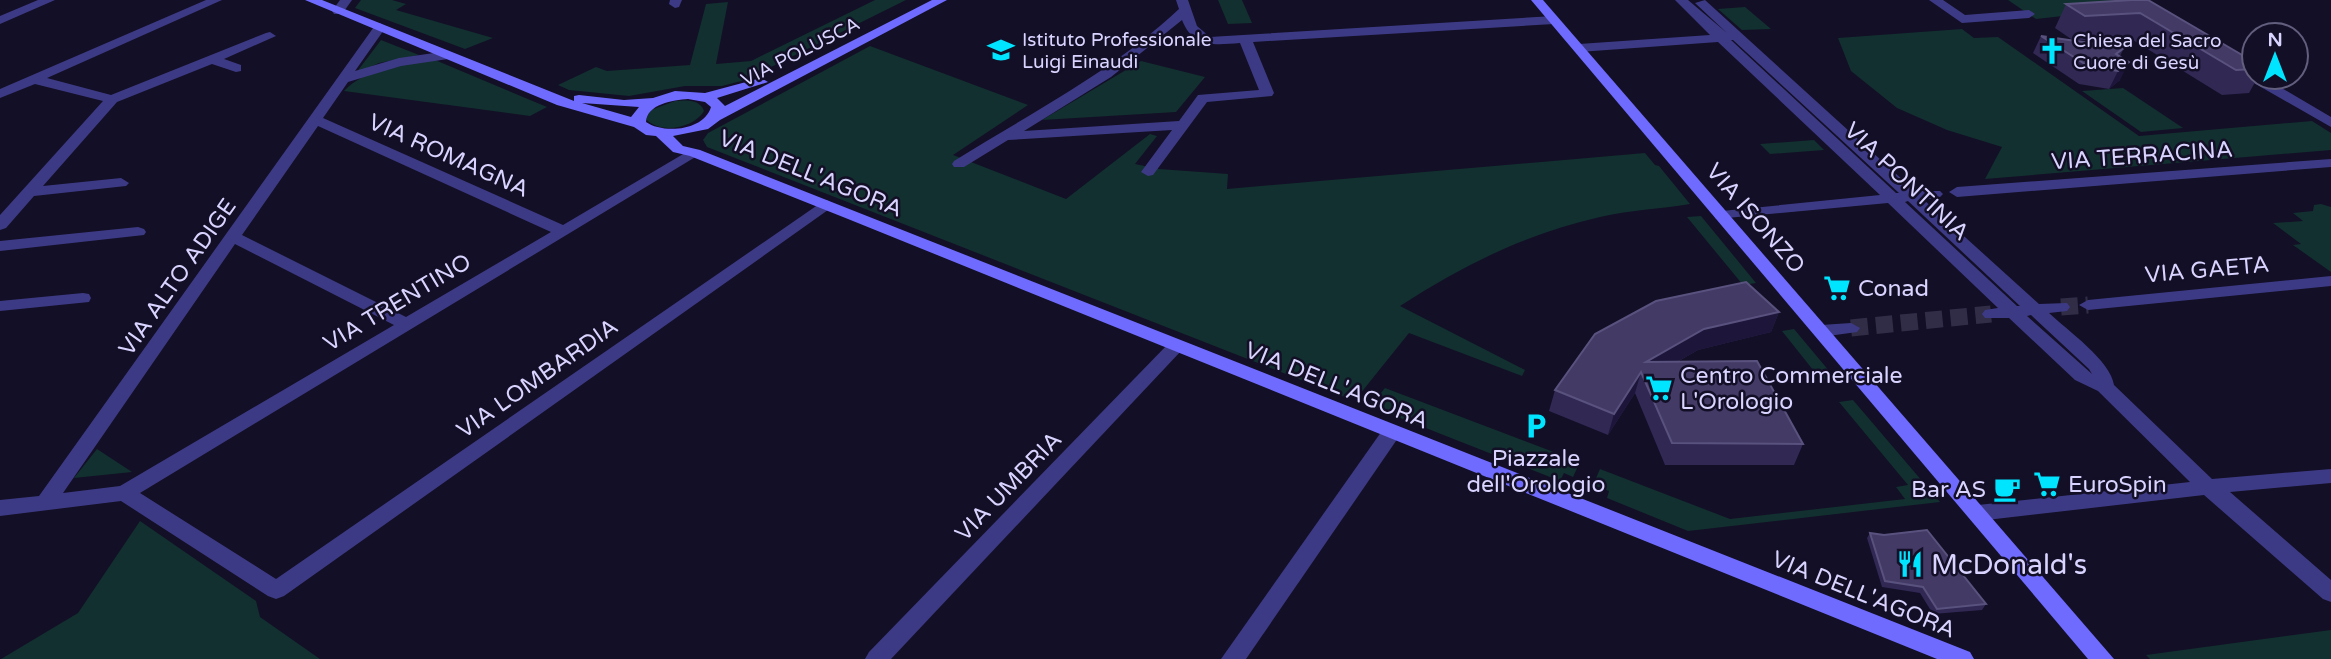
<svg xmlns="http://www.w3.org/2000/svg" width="2331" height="659" font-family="'Varela Round',sans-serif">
<rect width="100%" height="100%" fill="#130f26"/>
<g fill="#12302f">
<path d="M361,0H392L406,4L396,10L493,38L465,49L355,8Z"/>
<path d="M875,0H906L745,80L722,86H685L629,96L569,90L558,85L596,67L607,71L690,65L706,4L728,2L716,64L751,61Z"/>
<path d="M1218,0H1242L1252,23L1228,24Z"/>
<path d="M2008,0H2112L2126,9L2036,19Z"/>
<path d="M1745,7L1771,29L1742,30L1718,9Z"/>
<path d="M1962,29L1974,38L1998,37L2139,136L2312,121L2331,133V150L1985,179L2002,147L1947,130L1897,108L1851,71L1838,38Z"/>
<path d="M381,40L419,55L379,63L356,73Z"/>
<path d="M870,46L1028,105L953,155L1066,199L1150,134L1157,136L1135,164L1159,169L1228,174L1227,189L1645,153L1655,165L1659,166L1690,204C1660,209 1629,210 1600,217C1525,234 1464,265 1400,306L1525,370L1522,376L1409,333L1360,394L1352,391L1347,398L707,147L703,140L708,133Z"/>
<path d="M435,60L547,107L530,116L344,91C365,68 405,64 435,60Z"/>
<path d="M1141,61L1205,77L1176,112L1042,120Z"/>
<path d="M2123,88L2183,128L2141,132L2082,91Z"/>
<path d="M675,101C686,100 700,99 704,111C694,128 660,135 646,119L651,110Z"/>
<path d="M1814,140L1824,150L1770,154L1760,144Z"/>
<path d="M2321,204L2331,207V272L2293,245L2301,244L2273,223L2303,221L2293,213L2313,211L2314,205Z"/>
<path d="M1701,216L1756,283L1743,285L1687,217Z"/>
<path d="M1794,329L1835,378L1821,380L1782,331Z"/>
<path d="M1385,388L1580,462L1573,477L1564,473L1560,481L1380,410L1384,403L1375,400Z"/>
<path d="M1853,400L1940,502L1688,531L1607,498L1609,491L1593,485L1600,469L1730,519L1905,499L1896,487L1908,485L1839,402Z"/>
<path d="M97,449L132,472L74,478Z"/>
<path d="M140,521L256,601L260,617L320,659H1L78,613Z"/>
<path d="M2331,630V659H2150L2146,655Z"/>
</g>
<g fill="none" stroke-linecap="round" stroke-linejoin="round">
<g stroke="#312d47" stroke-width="17" stroke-dasharray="17 8" stroke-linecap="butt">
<path d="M2061,307L2088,305"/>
<path d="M1851,328L1991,314"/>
</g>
<g fill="#3d3a85" fill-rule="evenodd">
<path d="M38,0H55L0,24V16Z"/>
<path d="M206,0H222L47,78L111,95L266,33L270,32L276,36L224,59L241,65V71L236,72L212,64L117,102L43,186L121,178L129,183L126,186L34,196L6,228L0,230V215L103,101L35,84L0,98V89Z"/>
<path d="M340,0H352L342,14H334L332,11Z"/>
<path d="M670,0H682L679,7L675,8L669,4Z"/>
<path d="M1176,0H1188L1197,26L1210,37L1554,16L1560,20L1554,24L1253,42L1274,93L1272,96L1207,102L1153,175L1148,176L1141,172L1172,130L1008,140L964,167H954L952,164L954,161C1031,113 1112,72 1179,9ZM1182,20C1193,48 1214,45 1240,43L1259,90L1198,95L1179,121L1024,131L1111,77Z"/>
<path d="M1675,0H1688L1727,33L1695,3L1705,0L1915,191H1940L1943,194L1940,197L1924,200L2039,304L2067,303L2070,307L2067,311L2049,313C2067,330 2111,361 2114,385L2212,479L2331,469V483L2230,492L2331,580V602L2323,599L2204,495L1978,521L1971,518L1968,513L1971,508L1978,505L2190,482L2098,391L2075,380L2009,318H1985L1982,314L1985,310L1998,308L1888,203L1716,219L1714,216L1716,213L1722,211L1880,195L1718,42L1579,52L1573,48L1579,44L1710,35ZM1731,40H1733L1899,193H1896ZM1908,201L2020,306H2017L1905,202ZM2031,315L2089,369L2092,374L2027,316Z"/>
<path d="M1929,0H1943L1965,15L2029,10L2035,14L2029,18L1962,23Z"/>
<path d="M380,23L386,27L355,71L399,58L448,51L454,55L448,59L401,66L348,82L323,118L563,225L690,150H700L702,153L140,493L276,579L822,202L827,200L835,205L284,596L276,599L268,596L121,501L0,516V500L39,496L376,24ZM318,126L551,232L406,317L242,235ZM235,244L394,325L120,486L63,493Z"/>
<path d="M2238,64L2254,72V77H2263L2331,117V127L2233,71L2231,68Z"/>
<path d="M2331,159V167L1957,197L1949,192L1957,187Z"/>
<path d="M138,227L144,229L146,232L144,235L0,251V241Z"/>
<path d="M2331,276V286L2088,310L2079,305L2088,300Z"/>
<path d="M83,293L89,294L91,298L89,302L0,311V301Z"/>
<path d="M1851,323L1860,328L1857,332L1821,337L1812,331L1821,325Z"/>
<path d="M1175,341L1184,347L1181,351L891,659H865L869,652L1169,343Z"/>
<path d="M1391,426L1398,428L1401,433L1398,438L1246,659H1221L1384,428Z"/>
</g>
<g fill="#6f6bff" fill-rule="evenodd">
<path d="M305,0H322L574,101V96L579,95L624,100L653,98L675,91L705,93L761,78L768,82L717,98L725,106L932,0H947L720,120L708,129L673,136L683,146L700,150L1970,652L1974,659H1937L848,219L690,156L673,152L656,136L646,135L634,127L557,105ZM688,99L705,102L711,107C704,131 663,134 646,122C647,104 673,100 688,99ZM582,103L639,107L631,117Z"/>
<path d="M1531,0H1543L2114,659H2088Z"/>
</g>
</g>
<g fill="#312854">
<path d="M2132,0L2254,62V77H2258L2249,93L2222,95L2128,37L2074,41L2055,28L2066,4Z"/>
<path d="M2041,36L2124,48L2120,56V80L2109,89L2079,84L2033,53Z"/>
<path d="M1779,312L1771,332L1698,350L1677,362L1803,444L1794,465H1665L1635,393L1608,435L1549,411L1555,390Z"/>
<path d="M1870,533L1986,604L1982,610L1933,614L1920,593L1882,587L1867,538Z"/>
</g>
<g fill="#1d163a">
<path d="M2129,62L2120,80L2109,89L2118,71Z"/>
<path d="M1779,312L1771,332L1698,350L1644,380L1646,362L1704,329Z"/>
<path d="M1641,372L1635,393L1608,435L1614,414Z"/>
</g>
<g fill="#433a66" stroke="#5a527e" stroke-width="2">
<path d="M2132,0H2148L2254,62V69L2236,70L2140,13L2085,16L2066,4Z"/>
<path d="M2041,36L2124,48L2116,54L2129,62L2118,71L2088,66Z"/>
<path d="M1746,282L1779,312L1704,329L1646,362L1757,361L1803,444L1672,443L1641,372L1614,414L1555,390L1595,334L1656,301Z"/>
<path d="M1927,530L1986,604L1937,609L1923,587L1885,581L1870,533L1884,535Z"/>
</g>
<defs>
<symbol id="school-bare" viewBox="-9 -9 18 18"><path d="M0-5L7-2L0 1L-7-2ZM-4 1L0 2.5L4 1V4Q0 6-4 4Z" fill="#00e5ff" stroke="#130f26" stroke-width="2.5" paint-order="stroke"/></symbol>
<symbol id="church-bare" viewBox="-9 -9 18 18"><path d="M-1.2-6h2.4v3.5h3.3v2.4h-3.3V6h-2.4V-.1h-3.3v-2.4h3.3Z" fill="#00e5ff" stroke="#130f26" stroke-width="2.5" paint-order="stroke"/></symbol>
<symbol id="supermarket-bare" viewBox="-9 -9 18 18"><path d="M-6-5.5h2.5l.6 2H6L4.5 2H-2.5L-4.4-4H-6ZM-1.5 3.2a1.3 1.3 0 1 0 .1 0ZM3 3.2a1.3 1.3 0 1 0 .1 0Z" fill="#00e5ff" stroke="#130f26" stroke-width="2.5" paint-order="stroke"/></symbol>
<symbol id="parking-bare" viewBox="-9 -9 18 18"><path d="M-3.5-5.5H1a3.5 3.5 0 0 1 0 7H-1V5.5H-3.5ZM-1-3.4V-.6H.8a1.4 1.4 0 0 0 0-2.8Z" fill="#00e5ff" stroke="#130f26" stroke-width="2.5" paint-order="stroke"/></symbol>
<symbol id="cafe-bare" viewBox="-9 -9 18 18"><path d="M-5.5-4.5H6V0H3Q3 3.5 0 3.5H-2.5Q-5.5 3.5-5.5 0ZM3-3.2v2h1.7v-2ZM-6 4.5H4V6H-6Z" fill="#00e5ff" stroke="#130f26" stroke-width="2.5" paint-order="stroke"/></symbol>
<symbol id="restaurant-bare" viewBox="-9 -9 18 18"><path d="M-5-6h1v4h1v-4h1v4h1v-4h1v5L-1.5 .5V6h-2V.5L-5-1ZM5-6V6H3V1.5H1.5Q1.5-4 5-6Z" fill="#00e5ff" stroke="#130f26" stroke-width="2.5" paint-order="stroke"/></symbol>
</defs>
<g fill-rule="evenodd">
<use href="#school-bare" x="982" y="31" width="38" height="38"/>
<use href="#church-bare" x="2033" y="32" width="38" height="38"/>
<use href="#supermarket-bare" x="1818" y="269" width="38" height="38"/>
<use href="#supermarket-bare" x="1640" y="369" width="38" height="38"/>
<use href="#parking-bare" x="1517" y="407" width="38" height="38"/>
<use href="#supermarket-bare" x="2028" y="465" width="38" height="38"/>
<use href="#cafe-bare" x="1988" y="470" width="38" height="38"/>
<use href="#restaurant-bare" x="1891" y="545" width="38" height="38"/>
</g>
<g text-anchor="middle" stroke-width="5" stroke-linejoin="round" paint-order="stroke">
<g font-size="19" fill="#d9d4ff" stroke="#130f26" text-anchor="start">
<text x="1022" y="46">Istituto Professionale<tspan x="1022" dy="22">Luigi Einaudi</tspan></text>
<text x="2073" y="47">Chiesa del Sacro<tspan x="2073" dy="22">Cuore di Gesù</tspan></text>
</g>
<g font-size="19" fill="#d9d4ff" stroke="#130f26">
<text transform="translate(800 51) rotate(-27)" y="7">VIA POLUSCA</text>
</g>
<g font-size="23" fill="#d9d4ff" stroke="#130f26">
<text transform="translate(449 155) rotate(24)" y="8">VIA ROMAGNA</text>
<text transform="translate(2142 155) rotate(-4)" y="8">VIA TERRACINA</text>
<text transform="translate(811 173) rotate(22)" y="8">VIA DELL'AGORA</text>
<text transform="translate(1907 181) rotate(43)" y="8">VIA PONTINIA</text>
<text transform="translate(1756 218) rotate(49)" y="8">VIA ISONZO</text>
<text transform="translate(2207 269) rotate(-5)" y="8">VIA GAETA</text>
<text transform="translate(177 277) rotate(-55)" y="8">VIA ALTO ADIGE</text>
<text transform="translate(397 302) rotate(-31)" y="8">VIA TRENTINO</text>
<text transform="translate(537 378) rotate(-35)" y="8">VIA LOMBARDIA</text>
<text transform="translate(1337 385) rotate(22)" y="8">VIA DELL'AGORA</text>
<text transform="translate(1008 486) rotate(-46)" y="8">VIA UMBRIA</text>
<text transform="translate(1864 594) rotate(22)" y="8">VIA DELL'AGORA</text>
</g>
<g font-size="23" fill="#d9d4ff" stroke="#130f26" text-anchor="start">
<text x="1858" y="296">Conad</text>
<text x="1680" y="383">Centro Commerciale<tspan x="1680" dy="26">L'Orologio</tspan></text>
<text x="1536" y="466" text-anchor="middle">Piazzale<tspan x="1536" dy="26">dell'Orologio</tspan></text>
<text x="2068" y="492">EuroSpin</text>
<text x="1986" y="497" text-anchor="end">Bar AS</text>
</g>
<g font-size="28" fill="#d9d4ff" stroke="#130f26" text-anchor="start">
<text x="1931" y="574">McDonald's</text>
</g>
</g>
<g transform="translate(2275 56)"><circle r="33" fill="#130f26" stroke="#625e7d" stroke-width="2"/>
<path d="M0-5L12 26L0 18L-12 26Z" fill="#00e5ff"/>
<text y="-10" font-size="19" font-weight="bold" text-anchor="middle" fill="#d9d4ff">N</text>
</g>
</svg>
